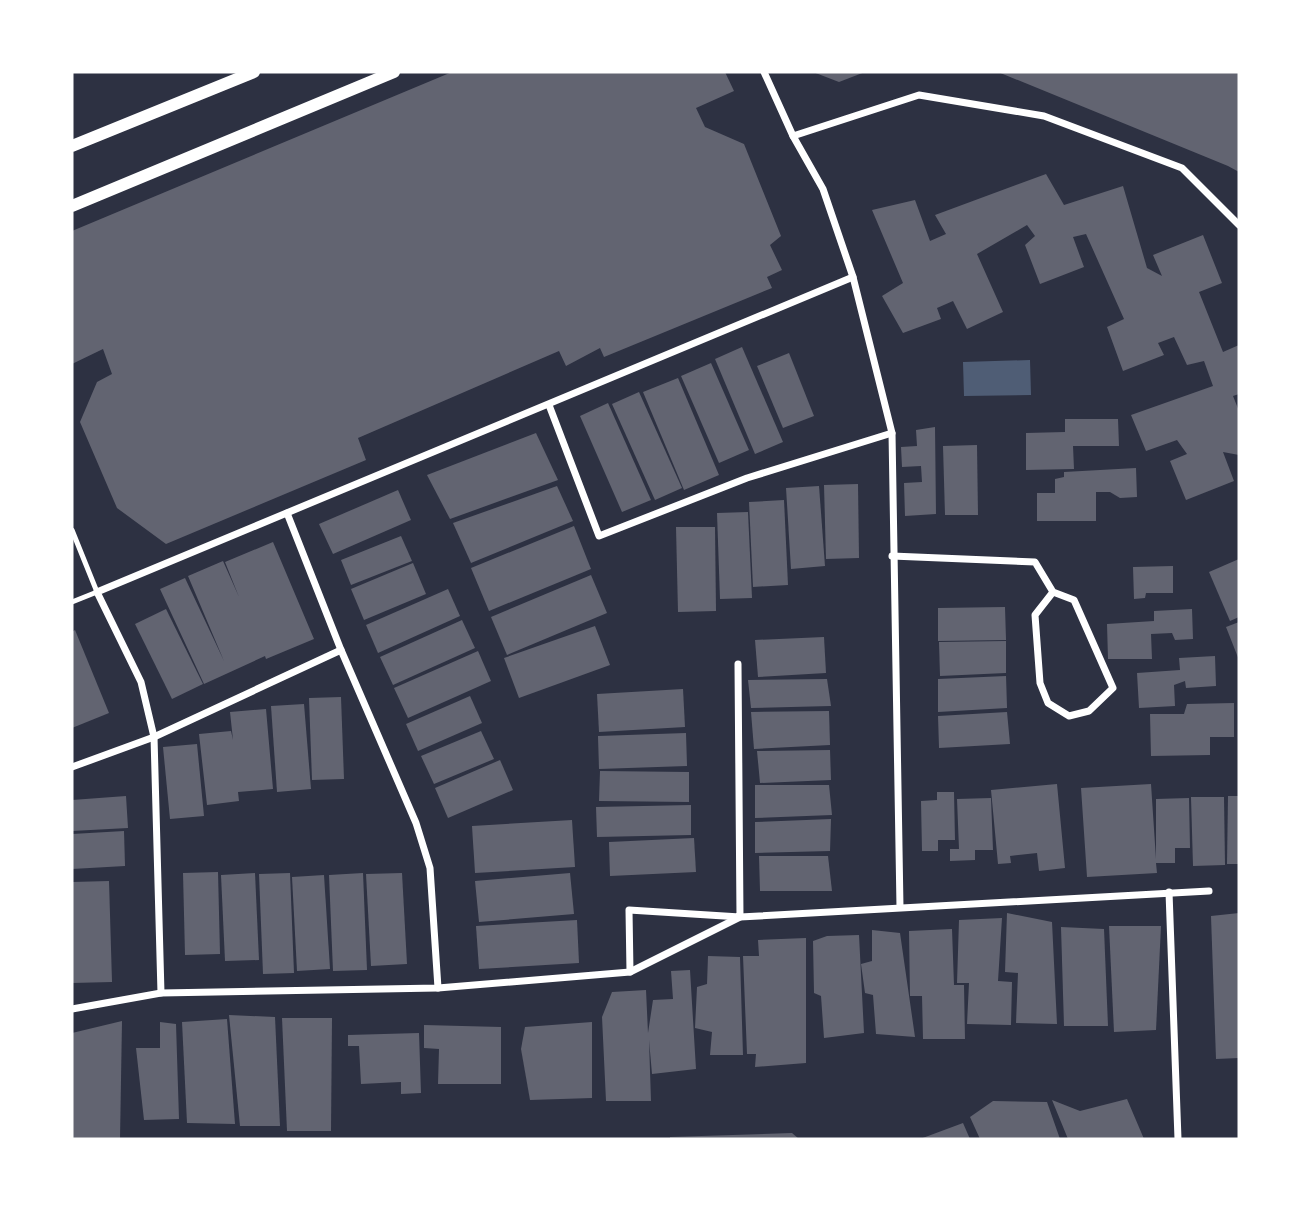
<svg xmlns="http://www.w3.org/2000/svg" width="1311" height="1211" font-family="Montserrat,sans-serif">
<rect width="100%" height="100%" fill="#2d3142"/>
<path fill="#4f5d75" d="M1030,360L1031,395L964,396L963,362Z"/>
<g fill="#626471">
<path d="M452,72H725L734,91L696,108L705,127L744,144L781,236L770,245L782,270L767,277L772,288L604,357L600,348L566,366L559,351L358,438L366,460L166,544L117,508L80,422L97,382L112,374L103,349L72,364V231Z"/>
<path d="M813,72H865L839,82Z"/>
<path d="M998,72H1239V172L1228,166Z"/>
<path d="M1046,174L1064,205L1123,186L1147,268L1162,276L1153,255L1203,235L1222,283L1199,292L1223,352L1239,345V394L1233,396L1239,411V455L1223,452L1234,481L1186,500L1170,461L1187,454L1177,440L1146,451L1131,415L1213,386L1204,361L1187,365L1174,337L1158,343L1164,355L1123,371L1107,327L1124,319L1086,234L1073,237L1084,267L1040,284L1025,245L1035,236L1027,225L977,254L1003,312L967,329L953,301L937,308L941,319L903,333L882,296L903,283L872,210L915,200L930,241L946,234L935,215Z"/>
<path d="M742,347L783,442L755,454L715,359Z"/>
<path d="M789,353L814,416L783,428L757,366Z"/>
<path d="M711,363L749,450L719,463L681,376Z"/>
<path d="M678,378L719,475L684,490L643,392Z"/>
<path d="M639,392L682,488L655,500L612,404Z"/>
<path d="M608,403L651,500L622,512L580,416Z"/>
<path d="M1065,419H1118L1119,446H1073L1074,469L1026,470V433L1065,432Z"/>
<path d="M935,427L936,514L905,516L904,483L922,482L921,466L902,467L901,447L917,446L916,430Z"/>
<path d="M536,433L558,480L450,519L427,475Z"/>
<path d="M977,445L978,515H945L943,446Z"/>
<path d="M1136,468L1137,497L1120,498L1110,492H1096V521H1037V493H1055V479L1064,477V472Z"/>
<path d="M858,484L859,558L826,559L824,485Z"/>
<path d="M557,486L573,521L471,563L453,523Z"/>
<path d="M819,486L825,566L791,569L786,488Z"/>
<path d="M398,490L411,520L333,554L319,524Z"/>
<path d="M784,500L788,585L753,587L749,502Z"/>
<path d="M748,512L752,598L720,599L717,513Z"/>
<path d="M574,526L591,569L489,611L471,568Z"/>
<path d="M676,527H715L716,611L678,612Z"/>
<path d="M401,536L412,561L351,585L341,560Z"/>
<path d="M273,542L314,639L266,659L265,656L204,684L160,589L185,578L224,661L188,576L223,561L239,597L225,562Z"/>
<path d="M1239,559V617L1230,621L1209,572Z"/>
<path d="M413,563L426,594L364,620L351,589Z"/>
<path d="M1173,566V593H1146L1145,598L1134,599L1133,567Z"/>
<path d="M591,575L607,613L507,655L491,617Z"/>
<path d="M448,589L460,616L378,653L366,625Z"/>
<path d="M1005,607L1006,640L938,641V608Z"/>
<path d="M166,609L203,684L172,699L135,624Z"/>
<path d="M1192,609L1193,639L1175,640L1172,633L1151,634L1152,659H1108L1107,624L1154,621V611Z"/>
<path d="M462,620L475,648L393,685L380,657Z"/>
<path d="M1239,622V660L1226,627Z"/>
<path d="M595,626L610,665L519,698L504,658Z"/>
<path d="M75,630L109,713L72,728V632Z"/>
<path d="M824,637L826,673L758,677L755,640Z"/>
<path d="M1006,641V673L940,676L939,642Z"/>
<path d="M478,651L491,681L408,718L394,688Z"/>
<path d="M1215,656L1216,686L1186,688L1185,681L1174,685L1175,706L1139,708L1137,673L1180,670L1179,658Z"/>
<path d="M1006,676L1007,708L938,712V679Z"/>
<path d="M827,679L831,706L751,708L748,680Z"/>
<path d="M683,689L685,727L599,732L597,694Z"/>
<path d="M470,696L482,723L418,751L406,724Z"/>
<path d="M341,697L344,779L312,780L309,698Z"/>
<path d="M1234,703V737H1210V755L1151,756L1150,714H1184L1187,704Z"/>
<path d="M304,704L311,789L277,792L271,706Z"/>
<path d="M266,709L273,789L238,792L239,801L207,805L199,734L231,731L233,740L230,712Z"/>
<path d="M829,711L830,745L754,749L751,712Z"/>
<path d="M1007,712L1010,744L939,748L938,716Z"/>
<path d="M481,731L494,759L434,784L421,756Z"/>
<path d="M686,733L687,766L599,769L598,736Z"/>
<path d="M197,744L204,816L170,819L163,747Z"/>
<path d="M830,750L831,780L760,783L757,751Z"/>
<path d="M500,760L513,790L448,818L435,788Z"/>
<path d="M600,771L689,772V802L599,801Z"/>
<path d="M1057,784L1065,868L1039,871L1037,853L1010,856L1011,863L998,864L991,790Z"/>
<path d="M1151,784L1156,859V799L1189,798L1190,848H1175V863H1156L1157,873L1087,877L1081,788Z"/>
<path d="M755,785H829L832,815L755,818Z"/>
<path d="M937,792H954L955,840H938V851H922L921,801L937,800Z"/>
<path d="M126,796L128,828L72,831V800Z"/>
<path d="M1228,796H1239V864H1227Z"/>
<path d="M1191,797H1224L1225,865L1193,866Z"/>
<path d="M991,798L993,850H975V860L950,861V849H959L957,799Z"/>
<path d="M691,805V835L597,837L596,807Z"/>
<path d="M831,819L830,851L755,853V822Z"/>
<path d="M572,820L575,867L475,873L472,826Z"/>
<path d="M124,831L125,866L72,869V834Z"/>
<path d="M694,838L696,872L610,876L609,842Z"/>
<path d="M759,856H828L832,891H760Z"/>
<path d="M218,872L220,954L185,955L183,873Z"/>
<path d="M255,873L259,960L225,961L221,875Z"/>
<path d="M290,873L294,973L263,974L259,874Z"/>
<path d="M363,873L367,970L333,971L329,875Z"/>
<path d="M402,873L407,964L371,966L366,874Z"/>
<path d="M570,873L574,914L479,922L475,881Z"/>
<path d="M324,875L330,969L297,971L292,877Z"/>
<path d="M109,881L112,982L72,983V882Z"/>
<path d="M1007,913L1052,922L1057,1024L1016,1023L1018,973L1005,972Z"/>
<path d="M1239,913V1058L1216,1059L1211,916Z"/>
<path d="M1002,918L998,981L1012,982L1011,1025L967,1024L969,983H957L959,920Z"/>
<path d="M577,920L579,963L479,969L476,926Z"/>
<path d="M1109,926H1161L1156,1030L1114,1032Z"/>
<path d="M1061,927L1104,929L1108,1026H1064Z"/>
<path d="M952,929L954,985H964L965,1039H923L922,996H910L909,931Z"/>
<path d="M872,930L900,933L915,1037L876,1034L873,995L865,993L861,964L872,961Z"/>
<path d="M859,935L864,1033L824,1038L821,996L814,993L813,941L827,936Z"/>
<path d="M806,938V1063L755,1067L756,1054H747L743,956H759L758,940Z"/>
<path d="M708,956L740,957L743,1055H710L712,1032L695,1028L697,987L707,984Z"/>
<path d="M690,970L696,1069L652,1074L649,1040L651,1101H606L602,1017L612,992L646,990L648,1033L653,1000L673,999L671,971Z"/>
<path d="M229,1015L275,1017L280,1126H240Z"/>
<path d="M282,1018H332L331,1131H287Z"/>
<path d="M227,1019L235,1124L187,1123L182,1022Z"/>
<path d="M122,1021L120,1139H72V1033Z"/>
<path d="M160,1022L176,1024L179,1119L144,1120L136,1048H160Z"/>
<path d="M592,1022V1098L530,1100L521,1049L525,1027Z"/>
<path d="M424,1025L501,1027V1084H438L439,1049L424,1048Z"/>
<path d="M419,1033L421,1093L401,1094V1082L361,1084L359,1046H348V1035Z"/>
<path d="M1127,1099L1144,1139H1068L1052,1100L1080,1111Z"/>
<path d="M993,1101L1047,1102L1060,1139H980L970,1117Z"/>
<path d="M963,1123L970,1139H920Z"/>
<path d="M792,1133L799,1139H670V1137Z"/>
</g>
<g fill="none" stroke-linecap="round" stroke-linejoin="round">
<path stroke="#fff" stroke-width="5" d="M72,530L97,592L72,602"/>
<g stroke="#fff" stroke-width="7">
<path d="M764,72L793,136L823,189L853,277L892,433L900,907"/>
<path d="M793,136L919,95L1044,116L1182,168L1239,225"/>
<path d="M549,405L599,536L747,478L892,433"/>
<path d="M287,513L341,650L416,823L430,868L438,988"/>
<path d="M892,556L1035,562L1053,592L1074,600L1113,688L1089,711L1069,716L1048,703L1040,683L1035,615L1053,592"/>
<path d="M72,767L154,737L341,650"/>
<path d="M1169,892L1178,1139"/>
<path d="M630,972L629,910L740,917L738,664"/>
<path d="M161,993L154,737L141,682L97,592L853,277"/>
<path d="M72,1009L161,993L438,988L630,972L740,917L1209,891"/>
</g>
<g stroke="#fff" stroke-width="12">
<path d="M72,146L254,72"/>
<path d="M72,206L394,72"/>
</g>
</g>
<rect width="1311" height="1211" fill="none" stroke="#ffffff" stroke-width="147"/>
</svg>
